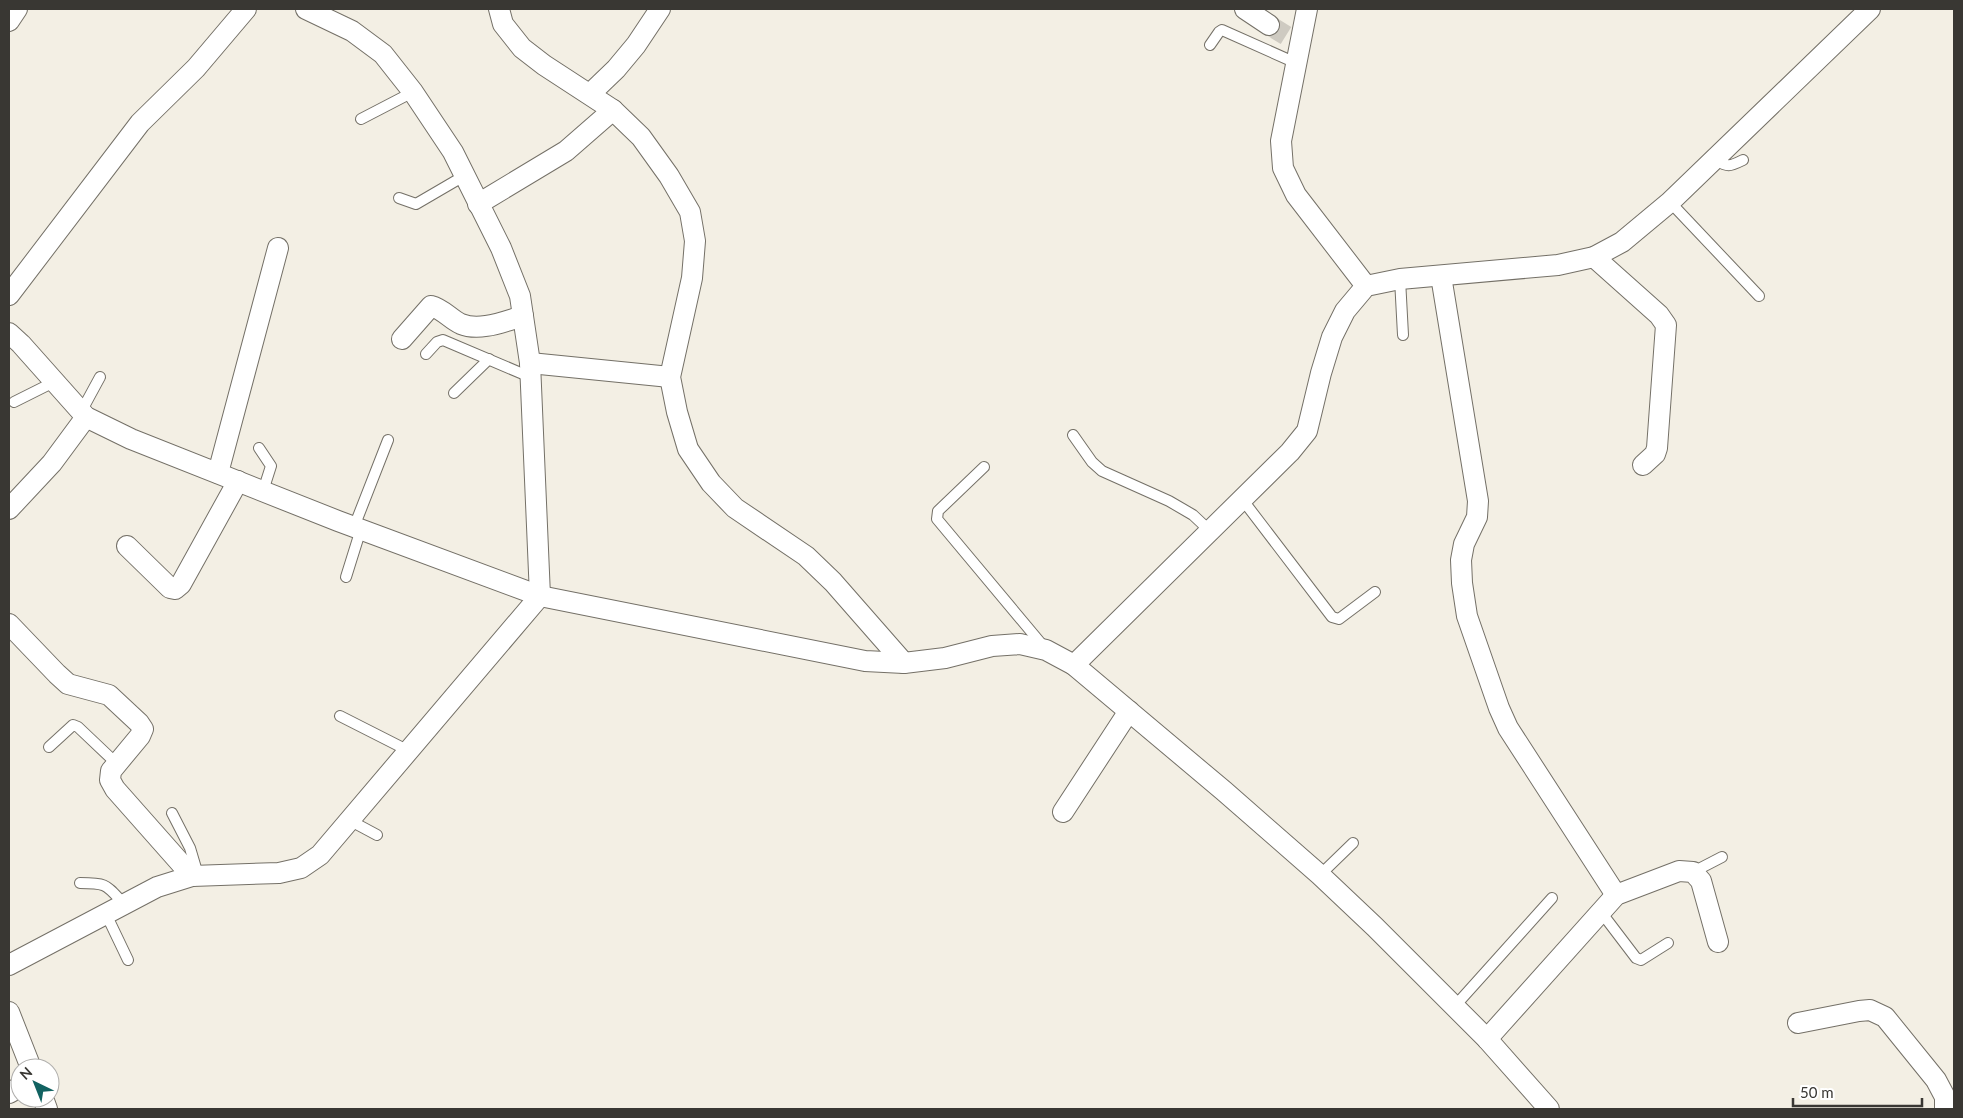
<svg xmlns="http://www.w3.org/2000/svg" width="1963" height="1118" font-family="Lato,sans-serif">
<rect width="100%" height="100%" fill="#f3efe4"/>
<g fill="none" stroke-linecap="round" stroke-linejoin="round">
<path stroke="#cecac1" stroke-width="20" stroke-dasharray="20 10" stroke-linecap="butt" d="M1269,25L1290,38"/>
<defs>
<g id="lane">
<path d="M1210,45L1219,32L1222,30L1296,63"/>
<path d="M361,119L413,92"/>
<path d="M1715,160C1728,167 1729,167 1743,160"/>
<path d="M399,198L416,204L464,176"/>
<path d="M1670,202L1759,296"/>
<path d="M1400,279L1403,335"/>
<path d="M426,354L437,342L443,340L530,377"/>
<path d="M454,393L489,359"/>
<path d="M14,402L54,382"/>
<path d="M81,412L100,377"/>
<path d="M1073,435L1092,462L1102,471L1169,501L1193,515L1210,531"/>
<path d="M259,448L271,466L263,491"/>
<path d="M984,467L938,511L937,519L1044,647"/>
<path d="M1242,499L1332,617L1339,619L1375,592"/>
<path d="M354,527L388,440"/>
<path d="M346,577L361,529"/>
<path d="M340,716L409,751"/>
<path d="M49,747L73,725L78,727L117,764"/>
<path d="M172,813L190,848L198,875"/>
<path d="M349,820L377,835"/>
<path d="M1693,872L1722,857"/>
<path d="M1320,875L1353,843"/>
<path d="M80,883C108,883 106,885 124,904"/>
<path d="M1601,912L1636,958L1641,960L1668,943"/>
<path d="M106,914L128,960"/>
<path d="M1455,1006L1552,898"/>
</g>
<g id="street">
<path d="M499,9L503,24L522,48L544,65L613,110L641,137L669,176L690,212L695,241L692,278L670,377L677,412L688,449L711,483L735,508L806,556L833,582L904,663"/>
<path d="M1245,9L1269,25"/>
<path d="M1307,9L1281,141L1283,168L1296,195L1366,286"/>
<path d="M9,21L17,9"/>
<path d="M590,94L616,69L636,45L660,9"/>
<path d="M478,204L566,151L613,110"/>
<path d="M1594,257L1659,315L1666,325L1657,448L1655,454L1643,465"/>
<path d="M1441,276L1478,501L1477,517L1464,544L1461,560L1462,583L1467,616L1499,708L1508,728L1616,895"/>
<path d="M9,295L140,123L196,68L246,9"/>
<path d="M9,333L21,344L86,417L131,439L338,521L540,596L865,661L904,663L945,658L992,646L1020,644L1046,650L1074,665L1224,791L1320,875L1375,927L1487,1039L1549,1109"/>
<path d="M402,339L431,306C443,309 450,319 461,324C480,332 505,321 523,316"/>
<path d="M530,363L670,377"/>
<path d="M218,473L278,248"/>
<path d="M9,509L52,463L86,417"/>
<path d="M127,546L170,588L175,589L181,584L238,481"/>
<path d="M9,624L57,674L68,684L109,695L139,723L143,729L140,736L111,771L110,780L115,789L192,876"/>
<path d="M1074,665L1290,452L1307,431L1321,373L1332,337L1345,311L1366,286L1400,279L1558,265L1594,257L1622,242L1670,202L1870,9"/>
<path d="M1063,812L1129,711"/>
<path d="M9,965L157,887L192,876L279,873L301,868L320,855L540,596L530,363L520,296L501,248L453,152L413,92L383,54L352,31L306,9"/>
<path d="M9,1012L31,1068"/>
<path d="M1798,1023L1859,1011L1870,1010L1885,1017L1936,1080L1945,1097V1109"/>
<path d="M1487,1039L1616,895L1679,871L1693,872L1701,881L1718,942"/>
<path d="M9,1093L20,1087"/>
<path d="M43,1098L47,1109"/>
</g>
</defs>
<use href="#lane" stroke="#747067" stroke-width="12"/>
<use href="#street" stroke="#747067" stroke-width="22"/>
<use href="#lane" stroke="#fff" stroke-width="10"/>
<use href="#street" stroke="#fff" stroke-width="20"/>
</g>
<rect width="1963" height="1118" fill="none" stroke="#393733" stroke-width="20"/>
<g transform="translate(35 1083) rotate(317)"><circle r="24" fill="#ffffff" stroke="#b0afad"/>
<path d="M0-4L9 19L0 12L-9 19Z" fill="#116261"/>
<text y="-8" font-size="14" font-weight="bold" text-anchor="middle" fill="#393733">N</text>
</g>
<path d="M1793 1098v8h129v-8" fill="none" stroke="#393733" stroke-width="2.5"/>
<text x="1800" y="1098" font-size="15" fill="#393733" stroke="#ffffff" stroke-width="4" paint-order="stroke">50 m</text>
</svg>
